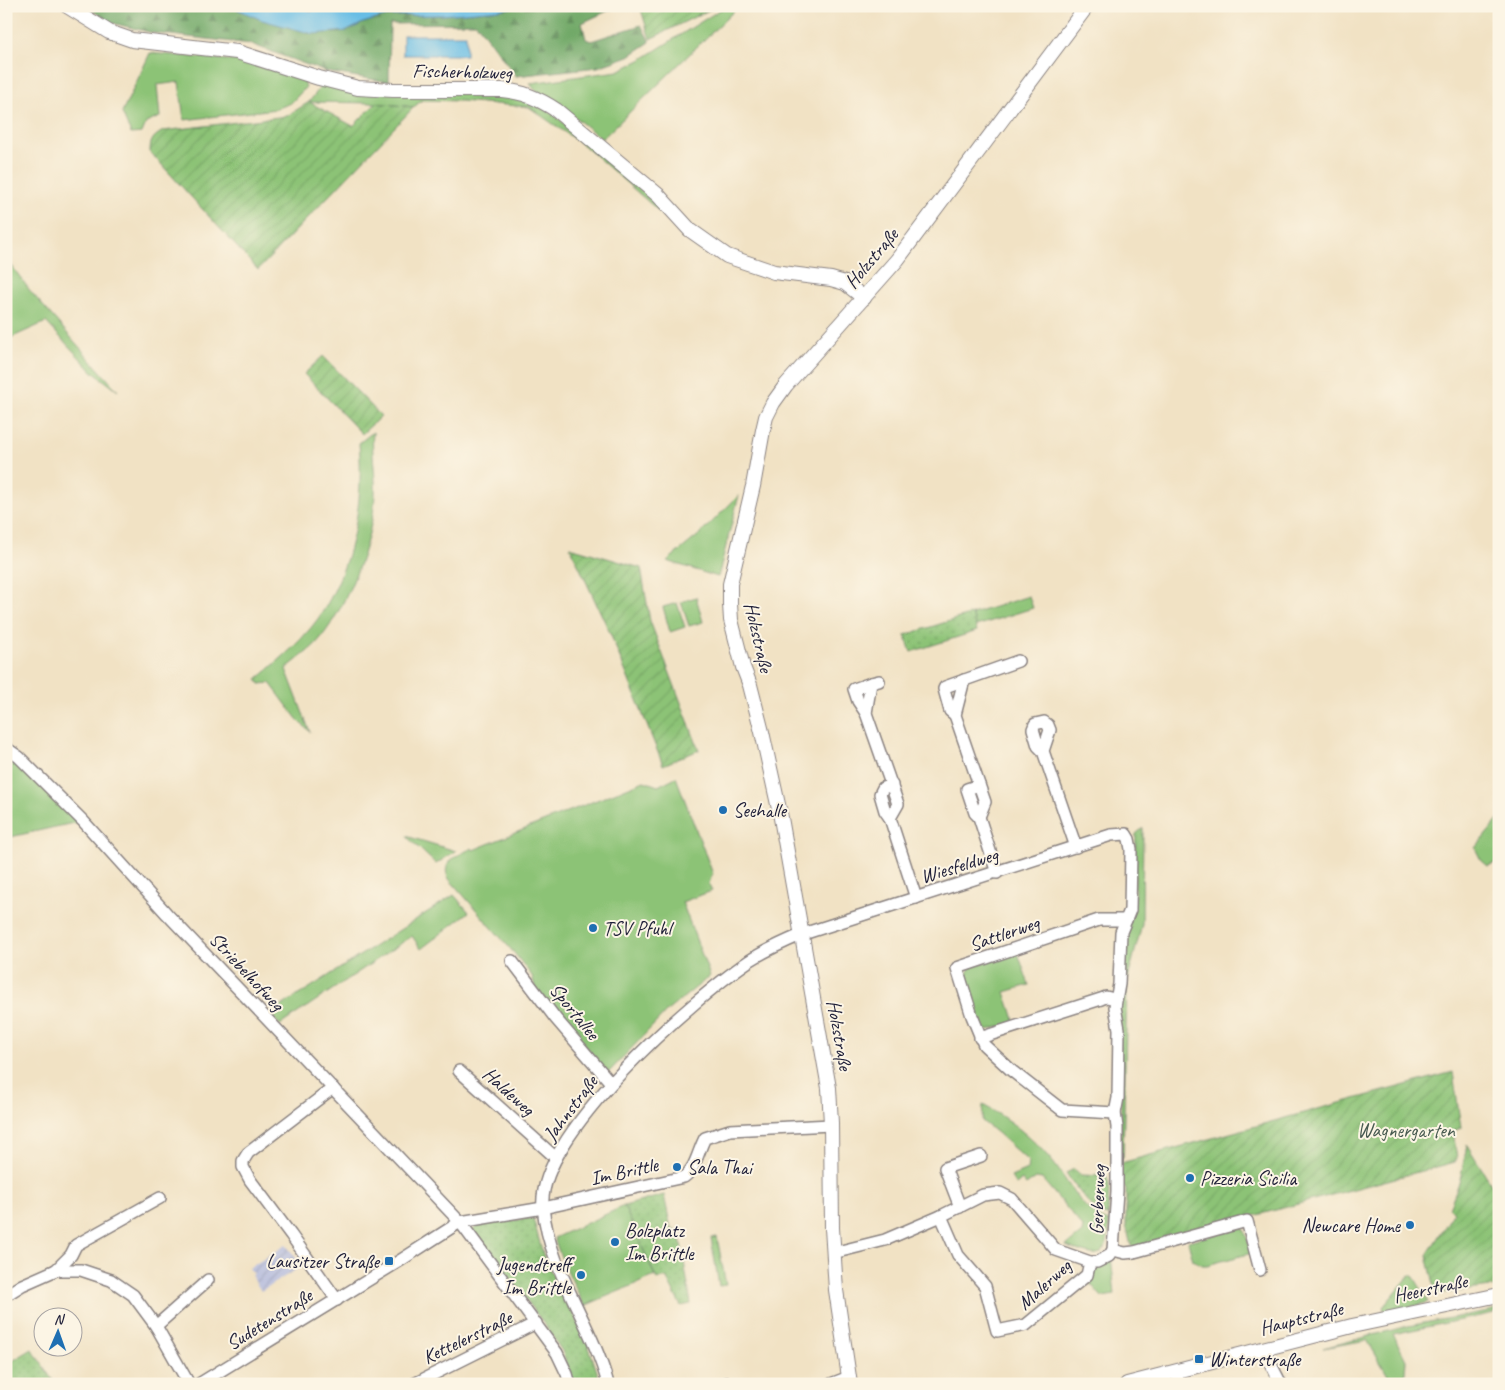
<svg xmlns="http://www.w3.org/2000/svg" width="1505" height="1390" font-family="Caveat,sans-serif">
<defs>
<pattern id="industrial-furrows" width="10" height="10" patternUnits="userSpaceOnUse" patternTransform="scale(1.25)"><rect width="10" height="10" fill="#bec3de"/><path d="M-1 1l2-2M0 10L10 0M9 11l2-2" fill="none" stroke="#a3a7bf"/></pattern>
<pattern id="forest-firs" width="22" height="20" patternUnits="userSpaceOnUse" patternTransform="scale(1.25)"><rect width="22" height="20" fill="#71a967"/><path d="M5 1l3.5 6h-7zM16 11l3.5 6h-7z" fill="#5c8956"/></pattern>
<pattern id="park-dots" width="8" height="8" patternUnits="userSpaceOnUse" patternTransform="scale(1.25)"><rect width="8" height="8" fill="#8cc376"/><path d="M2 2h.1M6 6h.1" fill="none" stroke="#78a767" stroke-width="1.8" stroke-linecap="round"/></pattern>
<pattern id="garden-furrows" width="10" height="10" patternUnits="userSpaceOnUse" patternTransform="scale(1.25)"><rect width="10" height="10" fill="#8cc376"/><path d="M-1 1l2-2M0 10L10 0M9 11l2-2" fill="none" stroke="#78a767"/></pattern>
</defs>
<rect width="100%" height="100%" fill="#fcf5e5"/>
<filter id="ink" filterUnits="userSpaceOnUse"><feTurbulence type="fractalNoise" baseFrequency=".02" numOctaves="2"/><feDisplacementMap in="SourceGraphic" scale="10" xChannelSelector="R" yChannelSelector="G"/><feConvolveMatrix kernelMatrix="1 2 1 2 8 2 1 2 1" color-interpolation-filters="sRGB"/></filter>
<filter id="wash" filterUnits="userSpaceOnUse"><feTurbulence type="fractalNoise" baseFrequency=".0096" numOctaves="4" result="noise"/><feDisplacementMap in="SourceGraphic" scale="20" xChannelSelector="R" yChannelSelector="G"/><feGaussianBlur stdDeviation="1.12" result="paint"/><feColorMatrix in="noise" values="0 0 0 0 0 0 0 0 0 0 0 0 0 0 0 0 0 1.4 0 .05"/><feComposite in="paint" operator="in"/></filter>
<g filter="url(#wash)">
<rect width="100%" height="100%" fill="#f1e2c4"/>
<path fill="url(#industrial-furrows)" d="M286,1245L302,1266L261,1291L251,1275L253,1274L249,1268Z"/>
<g fill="#8cc376" stroke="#577258">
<path d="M726,6H739L602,139L557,103L534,89L530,83L618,71L642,59Z"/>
<path d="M150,53L239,61L303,79L306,87L291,103L276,109L184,120L179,82L157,85L160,117L146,123L142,133L131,134L122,113Z"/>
<path d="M322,85L500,95L532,103L553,114L615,165L652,200L693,241L587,148L529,107L460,101L422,100L414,107L376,103L309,102Z"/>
<path d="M6,258L31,292L118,391L93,372L46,322L6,340Z"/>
<path d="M373,432C371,452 376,473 375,493C374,537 348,605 320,639C311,650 297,659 286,669L310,732L297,719L270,683L260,684L257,679C281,659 309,635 325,608C354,558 364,499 359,443Z"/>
<path d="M739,495L718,577L667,561L700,534Z"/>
<path d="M1029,596L1033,608L976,626L972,614Z"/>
<path d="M696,597L703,622L689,626L681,602Z"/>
<path d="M677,603L685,627L670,632L663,607Z"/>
<path d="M6,754L16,761L78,822L6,838Z"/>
<path d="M676,777L713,874L712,875L709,884L712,891L682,902L710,976L667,1011L608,1073L535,987L532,976L515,954L449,879C439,862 459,855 472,848L473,850L644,781L658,786Z"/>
<path d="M1499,819V853L1495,863L1488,866L1481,860L1475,848Z"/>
<path d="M1143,828L1142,924L1127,982L1123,1158L1121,1159L1120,1014L1124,934L1134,905L1136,834Z"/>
<path d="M406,836L456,851L436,864Z"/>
<path d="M454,895L469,912L421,949L412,936L280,1025L269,1014Z"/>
<path d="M1018,953L1029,985L1005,992L1015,1022L985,1031L982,1030L963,981L971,966Z"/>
<path d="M983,1105C1009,1119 1033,1138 1052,1161C1069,1182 1082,1213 1109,1222C1108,1262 1098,1258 1066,1246L1082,1233L1083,1227L1042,1179L1036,1178L1026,1185L1022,1180L1016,1185L1011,1177L1027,1170L1028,1161L997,1133L982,1121Z"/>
<path d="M624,1206L655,1276L584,1306L561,1257L554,1238Z"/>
<path d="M1241,1228L1244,1229L1252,1253L1207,1265H1202L1193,1260L1188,1241Z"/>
<path d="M717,1237L726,1285L719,1286L711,1238Z"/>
<path d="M1111,1256L1115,1295L1102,1297L1087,1280L1094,1266Z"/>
<path d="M1410,1275L1414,1277L1429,1302L1392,1312L1384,1310L1383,1307Z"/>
<path d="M1499,1309V1312L1393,1334L1406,1360L1404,1384H1393L1367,1340L1323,1348L1408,1326Z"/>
</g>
<path fill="url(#forest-firs)" stroke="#4a6651" d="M85,6H230L262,20L347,31L363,23L386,16L443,15L499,10L519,6H618L582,23L586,39L591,41L641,25L650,42L629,56L598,67L516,76L476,23L390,24L389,82L326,72L251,44L153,33L112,23Z"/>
<g fill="url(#park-dots)" stroke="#577258">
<path d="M972,614L977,631L911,652L905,635Z"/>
<path d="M1074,1169L1081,1175L1106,1176L1109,1184L1108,1216C1095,1215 1074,1185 1066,1173Z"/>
<path d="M664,1195L671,1229L679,1231L691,1304L681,1306L666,1277L657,1280L624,1206Z"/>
<path d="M533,1218L545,1261L578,1322L587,1341L601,1384H574L562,1351L542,1321L473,1230L478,1225Z"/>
<path d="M32,1349L55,1384H6V1365Z"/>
</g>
<g fill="url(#garden-furrows)" stroke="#577258">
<path d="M640,6H717L650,39Z"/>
<path d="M309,102L353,126L376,103L414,107L258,270L150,152C150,140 153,137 163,131L287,116Z"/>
<path d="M323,356L381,416L362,434L304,374Z"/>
<path d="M570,547L641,568L650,621L699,750L663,765L610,633Z"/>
<path d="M1453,1072L1461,1128L1453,1131L1457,1158L1455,1162L1134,1248L1131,1246L1126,1225V1190L1122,1183L1121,1163Z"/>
<path d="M1467,1145L1499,1196V1286L1436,1294L1427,1255L1454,1212L1449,1208L1460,1180Z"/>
</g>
<g fill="#68bde5" stroke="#457090">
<path d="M230,6H305L310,12L317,8V6H519L499,10L443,15L387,16L363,23L347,31L313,34L262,20Z"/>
<rect x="403" y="35" width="63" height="20"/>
</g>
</g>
<g filter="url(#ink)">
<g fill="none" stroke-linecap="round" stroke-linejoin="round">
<defs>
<g id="minor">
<path d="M964,680L955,715L985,802L979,817L997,873"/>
<path d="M879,681L871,683L866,713L898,804L890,818L916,898"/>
<path d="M866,713L858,701L854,689L871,683"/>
<path d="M955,715L950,711L944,689L945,687L1018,661"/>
<path d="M6,748L19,757L83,821L167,914L460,1222L557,1353L567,1374L570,1384"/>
<path d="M1043,751L1050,730L1048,725L1044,722L1035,724L1033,729L1038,746L1043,751L1076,847"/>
<path d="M979,817L975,813L967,789L979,785"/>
<path d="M890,818L885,811L880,794L883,788L892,785"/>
<path d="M512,961L556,1019L611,1083"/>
<path d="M980,1038L1101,999L1106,997L1115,999"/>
<path d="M459,1071L556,1158"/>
<path d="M333,1088L248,1153L243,1161V1167L250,1180L291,1235L337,1300"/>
<path d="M1115,1113L1062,1110L1012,1071L984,1045L972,1016L957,968L1099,920H1126"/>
<path d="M960,1207L945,1168L981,1156"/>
<path d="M941,1216L958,1255L985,1286L997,1331L1026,1325L1087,1275L1090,1262"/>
<path d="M1113,1250L1125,1253L1134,1252L1247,1221L1260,1270"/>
<path d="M56,1270L71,1255L76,1245L160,1198"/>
<path d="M6,1295L22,1285L56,1270H81L111,1280L133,1295L156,1326L189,1384"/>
<path d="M156,1326L208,1280"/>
<path d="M1263,1349L1281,1384"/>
<path d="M1175,1371L1180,1384"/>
<path d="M727,1383V1384"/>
<path d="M199,1384L401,1260L460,1222L543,1208L684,1177C696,1168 698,1151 705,1138L730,1130L831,1125"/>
<path d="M414,1384L536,1323"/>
<path d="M608,1384C592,1323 549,1271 543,1207C536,1136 693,999 749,961C766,950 784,942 803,934L1111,835L1126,834L1129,839L1131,849L1130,910L1121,932L1119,984L1115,1007L1119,1029L1118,1098L1115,1113L1117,1127V1191L1113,1250L1109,1256L1097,1262H1090L1056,1250L1012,1199L1000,1193L983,1195L941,1216L885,1240L833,1253"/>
<path d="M831,1384L849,1377"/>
</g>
<g id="tertiary">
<path d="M67,6L109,32L132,40L237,52L319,78L358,88L393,90H502C523,92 538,98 556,110L658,195L690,230L727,256L774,272L831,279L845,283L864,298"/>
<path d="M850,1384L836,1290L832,1228L831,1123L829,1088L781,818L762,732L750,685L743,667L731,620L730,604V584L753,486L763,430L766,417L773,403L786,385L897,260L1087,6"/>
<path d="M1127,1384L1352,1326L1499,1295"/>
</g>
</defs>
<use href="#minor" stroke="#8a8280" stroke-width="14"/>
<use href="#tertiary" stroke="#8a8280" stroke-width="16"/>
<use href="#minor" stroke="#fff" stroke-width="11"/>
<use href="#tertiary" stroke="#fff" stroke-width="14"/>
</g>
</g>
<g fill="#1f6fb2" stroke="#fcf5e5" stroke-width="2">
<circle cx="723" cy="810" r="5"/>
<circle cx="593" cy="928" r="5"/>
<circle cx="677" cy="1167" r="5"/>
<circle cx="1190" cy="1178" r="5"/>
<circle cx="1410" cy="1225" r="5"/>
<circle cx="615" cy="1242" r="5"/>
<rect x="384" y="1256" width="10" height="10" rx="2.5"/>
<circle cx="581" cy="1275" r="5"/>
<rect x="1194" y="1354" width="10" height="10" rx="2.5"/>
</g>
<g text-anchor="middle" stroke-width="4" stroke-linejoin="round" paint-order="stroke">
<g font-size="20" fill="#22223b" stroke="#fcf5e5">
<text transform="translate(462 71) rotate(1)" y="7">Fischerholzweg</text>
<text transform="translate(871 258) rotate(-50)" y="7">Holzstraße</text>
<text transform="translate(759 637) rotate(77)" y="7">Holzstraße</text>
<text transform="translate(959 865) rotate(-17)" y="7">Wiesfeldweg</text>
<text transform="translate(1004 933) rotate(-19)" y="7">Sattlerweg</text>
<text transform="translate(247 971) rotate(47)" y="7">Striebelhofweg</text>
<text transform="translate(575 1011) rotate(51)" y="7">Sportallee</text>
<text transform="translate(840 1035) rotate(80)" y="7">Holzstraße</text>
<text transform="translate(509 1091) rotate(42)" y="7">Haldeweg</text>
<text transform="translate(570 1108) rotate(-53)" y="7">Jahnstraße</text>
<text transform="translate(624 1171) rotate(-12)" y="7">Im Brittle</text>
<text transform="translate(1097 1200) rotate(-88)" y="7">Gerberweg</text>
<text transform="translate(1044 1284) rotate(-42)" y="7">Malerweg</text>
<text transform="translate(1430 1288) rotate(-12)" y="7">Heerstraße</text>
<text transform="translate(1301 1318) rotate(-14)" y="7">Hauptstraße</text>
<text transform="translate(269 1319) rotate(-32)" y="7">Sudetenstraße</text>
<text transform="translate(467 1337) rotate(-26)" y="7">Kettelerstraße</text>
</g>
<g font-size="20" fill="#22223b" stroke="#fcf5e5" text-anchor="start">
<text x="733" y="817">Seehalle</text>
<text x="603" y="935">TSV Pfuhl</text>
<text x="687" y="1174">Sala Thai</text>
<text x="1200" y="1185">Pizzeria Sicilia</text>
<text x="1400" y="1232" text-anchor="end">Newcare Home</text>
<text x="625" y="1237">Bolzplatz<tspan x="625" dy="23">Im Brittle</tspan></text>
<text x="379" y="1268" text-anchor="end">Lausitzer Straße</text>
<text x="571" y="1271" text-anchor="end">Jugendtreff<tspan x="571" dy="23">Im Brittle</tspan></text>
<text x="1209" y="1366">Winterstraße</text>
</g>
<g font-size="20" fill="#475a50" stroke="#fcf5e5">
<text x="1406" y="1137">Wagnergarten</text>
</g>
</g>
<rect width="1505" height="1390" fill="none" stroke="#fcf5e5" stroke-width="25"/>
<g transform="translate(58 1332) rotate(2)"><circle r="24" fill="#fcf5e5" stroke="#a5a1a1"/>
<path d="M0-4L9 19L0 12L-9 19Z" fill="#1f6fb2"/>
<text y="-8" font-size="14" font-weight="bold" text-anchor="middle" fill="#22223b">N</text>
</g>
</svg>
